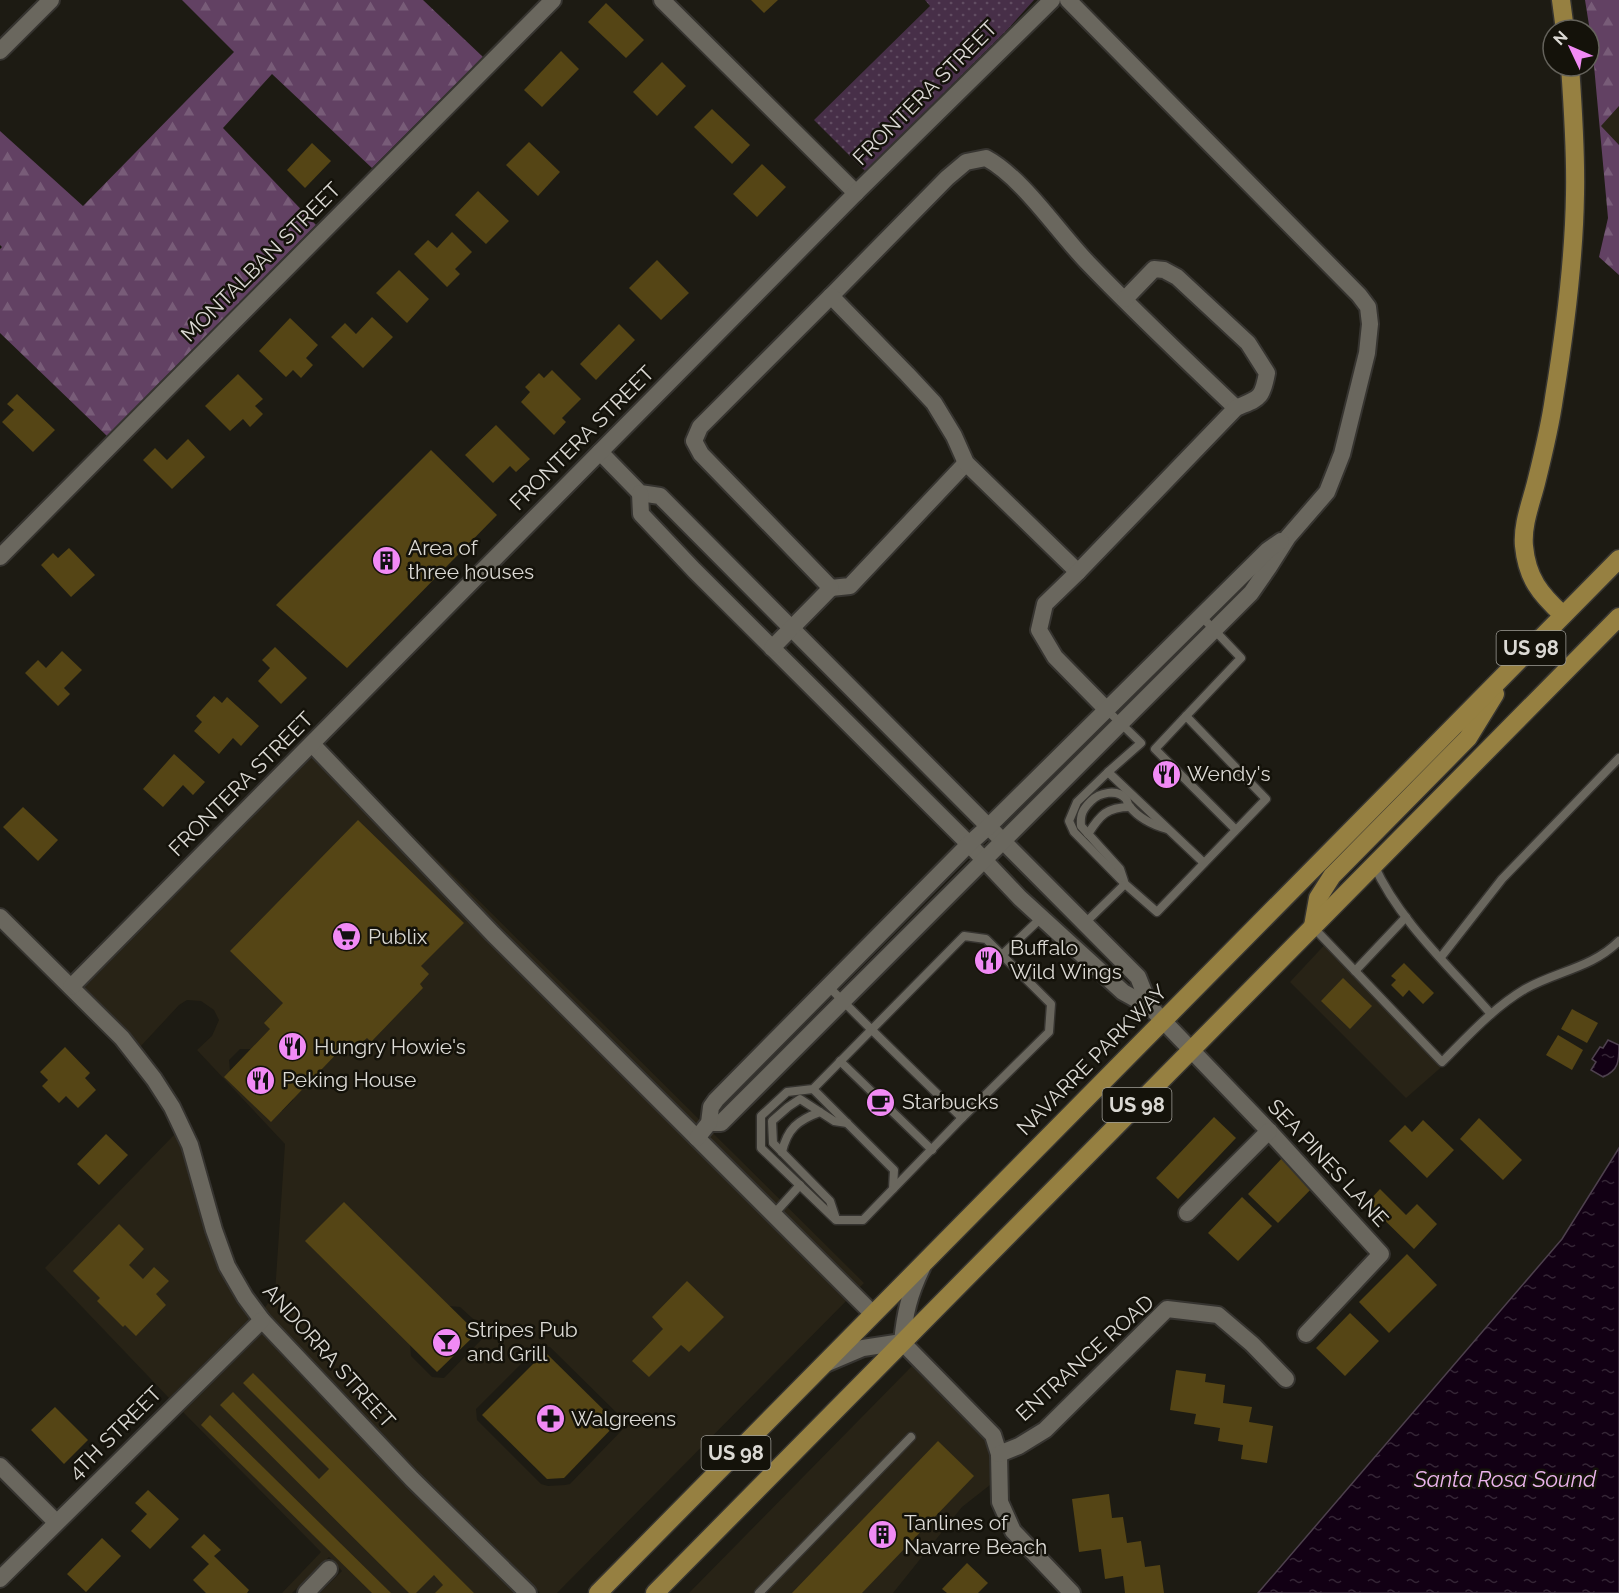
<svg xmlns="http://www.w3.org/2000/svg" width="1619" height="1593" font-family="Raleway,sans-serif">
<defs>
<pattern id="grass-dots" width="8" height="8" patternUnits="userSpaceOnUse" patternTransform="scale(1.5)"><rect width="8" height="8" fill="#472f48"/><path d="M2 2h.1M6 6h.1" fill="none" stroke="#614d62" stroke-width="1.8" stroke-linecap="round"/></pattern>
<pattern id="forest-firs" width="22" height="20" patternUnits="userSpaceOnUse" patternTransform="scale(1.5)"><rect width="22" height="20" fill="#624163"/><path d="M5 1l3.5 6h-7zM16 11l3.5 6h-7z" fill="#785c78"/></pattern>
<pattern id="water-ripples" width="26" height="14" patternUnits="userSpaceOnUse" patternTransform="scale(1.5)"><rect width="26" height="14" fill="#120014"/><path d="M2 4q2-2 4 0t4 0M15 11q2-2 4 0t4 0" fill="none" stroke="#342535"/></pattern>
</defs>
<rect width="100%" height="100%" fill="#1d1b13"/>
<g fill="#282316" fill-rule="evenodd">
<path d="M1619,106V145L1600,126Z"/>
<path d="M323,746L864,1283L557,1593H540L418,1473L279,1328L264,1309L275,1293L285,1144L197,1050L212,1036L219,1020L214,1010L201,1001L187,1000L179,1005L140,1047L128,1032L84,988ZM240,1049H251L292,1089L293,1100L282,1111L271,1110L230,1071L229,1060ZM449,1306L460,1307L482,1327L483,1338L444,1378L432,1377L411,1356L410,1345ZM539,1346L550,1347L622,1418L623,1429L570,1484L565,1485L548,1486L541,1484L477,1420L476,1409Z"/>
<path d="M1331,938L1446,1063L1406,1098L1290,982Z"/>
<path d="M175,1134L181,1148L205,1231L219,1268L237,1301L250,1318L169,1398L45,1268Z"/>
<path d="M262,1334L406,1485L516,1593H320L342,1571L329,1557L292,1593H282L321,1552L183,1412Z"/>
<path d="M913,1365L986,1442L989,1454L990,1485L962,1507L893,1593H689Z"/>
</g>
<path fill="url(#grass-dots)" d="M925,0H1034L1008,29L865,171L814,120L930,6Z"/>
<g fill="url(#forest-firs)">
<path d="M182,0H423L483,57L372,168L272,74L223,128L316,225L107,436L0,333V249L2,247L0,245V131L83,206L234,52Z"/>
<path d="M1585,0H1619V106L1601,126L1619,145V275L1599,257L1608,218L1592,44Z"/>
</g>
<g fill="url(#water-ripples)" stroke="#4e414e" stroke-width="1.5">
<path d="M1608,1040L1619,1045C1619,1061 1619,1070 1603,1077L1591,1070L1596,1062L1592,1059L1600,1047L1603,1048Z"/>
<path d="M1619,1148V1593H1258L1562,1239Z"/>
</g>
<g fill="#554515">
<path d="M751,0H778L764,13Z"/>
<path d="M606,3L644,40L626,58L588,22Z"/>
<path d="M561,51L579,69L542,107L524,90Z"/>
<path d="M662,62L686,86L657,116L633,92Z"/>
<path d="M712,109L750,145L732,164L694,127Z"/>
<path d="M529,142L560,172L538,196L506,165Z"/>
<path d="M312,143L331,161L305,188L287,170Z"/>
<path d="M762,164L786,187L757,217L733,194Z"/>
<path d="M478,191L509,221L486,244L455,215Z"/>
<path d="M452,232L472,252L455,269L460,274L447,287L414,254L428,240L437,248Z"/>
<path d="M657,260L689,293L661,320L629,288Z"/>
<path d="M399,270L429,299L407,323L376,293Z"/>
<path d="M372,317L393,337L363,368L331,337L345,323L356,334Z"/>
<path d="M290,318L318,345L306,358L313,365L301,378L293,370L286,377L259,351Z"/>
<path d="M619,324L635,340L596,380L580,364Z"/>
<path d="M552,370L581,399L562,418L566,422L554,435L521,402L530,392L525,387L539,373L544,378Z"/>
<path d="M238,374L263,399L255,406L263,414L250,427L243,419L230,431L205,406Z"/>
<path d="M17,394L55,430L33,452L2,422L14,410L7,404Z"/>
<path d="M496,425L530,459L516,472L510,466L493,483L465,455Z"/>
<path d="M188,439L205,457L172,489L143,460L155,448L167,460Z"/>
<path d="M431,450L497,515L347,668L276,605Z"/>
<path d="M69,548L95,575L71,597L41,565L53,553L58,558Z"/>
<path d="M275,647L307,678L281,704L258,681L270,668L262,660Z"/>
<path d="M62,651L82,670L64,688L70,694L58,706L25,673L38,660L46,668Z"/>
<path d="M214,696L222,703L227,697L259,726L241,746L233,738L219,754L194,731L202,722L196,716Z"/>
<path d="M174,754L205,782L193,795L183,785L163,807L143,789Z"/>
<path d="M23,807L58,840L38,861L3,827Z"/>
<path d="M358,820L464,923L421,966L429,974L420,984L423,988L371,1042L367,1038L353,1051L346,1044L271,1122L224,1077L270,1029L264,1023L283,1003L230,951Z"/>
<path d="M1404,963L1434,993L1423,1004L1409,990L1403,997L1391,985L1396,980L1391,976Z"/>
<path d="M1343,978L1372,1006L1350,1029L1321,1001Z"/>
<path d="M1572,1009L1598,1023L1587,1043L1561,1029Z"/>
<path d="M1558,1035L1583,1050L1572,1070L1546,1055Z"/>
<path d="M65,1047L90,1073L85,1078L96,1090L78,1108L66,1096L59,1103L42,1086L48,1080L40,1072Z"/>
<path d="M1214,1117L1236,1138L1178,1199L1156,1178Z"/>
<path d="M1479,1118L1522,1160L1503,1180L1460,1139Z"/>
<path d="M1423,1120L1454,1150L1427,1178L1389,1141L1405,1125L1412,1132Z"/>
<path d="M106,1134L128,1155L99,1185L77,1164Z"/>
<path d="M1284,1156L1315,1185L1278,1223L1248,1194Z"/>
<path d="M1380,1189L1406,1215L1417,1204L1437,1224L1414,1249L1367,1203Z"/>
<path d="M1242,1197L1272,1226L1238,1261L1208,1233Z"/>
<path d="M344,1202L477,1333L437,1372L305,1241Z"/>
<path d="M119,1224L144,1249L129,1265L143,1279L154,1267L169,1281L156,1294L166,1305L136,1336L125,1325L123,1327L97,1301L100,1298L73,1271Z"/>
<path d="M1407,1254L1437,1285L1389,1333L1359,1302Z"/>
<path d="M687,1281L724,1317L689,1352L681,1345L649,1377L632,1361L663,1329L652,1317Z"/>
<path d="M1350,1313L1379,1341L1345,1376L1316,1348Z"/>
<path d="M545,1352L617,1423L564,1478L547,1479L482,1415Z"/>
<path d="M1176,1370L1206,1374L1205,1382L1225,1385L1223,1403L1252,1407L1249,1422L1273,1426L1267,1463L1241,1459L1243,1445L1218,1441L1220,1428L1194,1424L1196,1414L1170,1410Z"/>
<path d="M253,1373L474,1593H435L443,1585L434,1575L416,1593H409L220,1405L233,1392L319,1479L329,1469L243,1383Z"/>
<path d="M55,1407L88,1440L64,1464L31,1430Z"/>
<path d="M210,1415L391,1593H372L201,1425Z"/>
<path d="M938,1441L974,1476L862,1593H792Z"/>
<path d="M148,1490L179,1519L150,1549L131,1531L147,1514L135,1503Z"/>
<path d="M1109,1494L1112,1518L1123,1517L1127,1543L1141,1541L1145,1567L1160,1565L1164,1593H1125L1123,1576L1105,1579L1101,1549L1079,1552L1072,1499Z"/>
<path d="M204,1534L221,1550L214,1556L249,1590L247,1593H206L193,1580L209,1564L191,1547Z"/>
<path d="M102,1538L121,1556L86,1592L67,1574Z"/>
<path d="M967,1563L988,1583L978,1593H947L942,1589Z"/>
</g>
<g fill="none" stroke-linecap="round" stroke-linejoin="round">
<defs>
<g id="service">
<path d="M1107,710L1141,743L1108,772"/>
<path d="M1186,716L1241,658L1201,616"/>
<path d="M1088,834C1100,815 1107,807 1130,807"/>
<path d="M1374,865C1399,921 1451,968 1491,1014"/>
<path d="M1124,881L1120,869L1081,826C1080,814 1083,809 1091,801C1099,793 1117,788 1126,799C1128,802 1127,804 1130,807C1139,818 1153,825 1167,829"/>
<path d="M1125,884L1074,832L1069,821L1077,802L1108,772L1204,863"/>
<path d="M1085,923L1125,884L1157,912L1266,799L1186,716L1155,749L1236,830"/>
<path d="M1313,927L1442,1062C1468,1036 1493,1008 1525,989C1557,971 1592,968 1619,941"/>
<path d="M1002,955L1041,918"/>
<path d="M1441,957L1502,879L1619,758"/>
<path d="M1355,971L1406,917"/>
<path d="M840,1061L932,1150"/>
<path d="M813,1089L894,1170L893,1189L863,1220H836L761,1148V1116L787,1092L813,1089L964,936L986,939L1051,1004L1049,1032L962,1118C917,1074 872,1031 828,986"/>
<path d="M782,1152C787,1129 798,1120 820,1112"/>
<path d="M893,1189L962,1118"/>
<path d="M774,1214L800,1185"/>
<path d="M836,1219L830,1201L773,1143L772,1121L788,1107L800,1099L834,1121L847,1123"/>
<path d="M759,1593L911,1437"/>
</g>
<g id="minor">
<path d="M662,0L856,193"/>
<path d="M0,51L51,0"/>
<path d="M831,296L947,178L966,162L986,158C1023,178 1058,232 1088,263C1136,313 1186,360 1236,408"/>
<path d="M600,452L640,493L660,496L1138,977L1150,1007"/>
<path d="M640,493L641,514L694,570L969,844L1020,898L1123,992L1150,1007L1269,1131L1381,1254L1306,1334"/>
<path d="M0,557L553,0"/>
<path d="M831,588L850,586L966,463"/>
<path d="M772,648L831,588L701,454L694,441L700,427L831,296L907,374L934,403L954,436L966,463L1078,572"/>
<path d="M1107,710L1055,657L1039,630L1045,604L1078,572L1236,408C1259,398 1262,400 1267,373L1248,343L1177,277L1164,270L1154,269L1125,299"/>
<path d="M312,744L493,934L873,1314"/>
<path d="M0,917L122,1038L154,1079L172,1107L190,1145L214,1230L227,1266L245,1297L262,1320L412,1479L528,1593"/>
<path d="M71,987L856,193L1052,0"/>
<path d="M709,1123H721L1251,593L1269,567L1288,537L1327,492L1342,454L1367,353L1370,324L1368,307L1359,295L1068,0"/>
<path d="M697,1138L709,1123L711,1107L716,1100L969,844L989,826L1268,550L1281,541"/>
<path d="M1187,1213L1269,1131"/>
<path d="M922,1268C909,1295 905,1313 902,1342L993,1435L999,1454L1000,1502L1013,1531L1072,1593"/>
<path d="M823,1365L863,1348L902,1342"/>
<path d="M999,1454L1019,1446L1045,1430L1167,1309L1218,1315L1252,1344L1286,1379"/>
<path d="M0,1466L56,1522"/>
<path d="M0,1579L262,1320"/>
<path d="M306,1593L329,1569"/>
</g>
<g id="trunk">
<path d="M1561,0L1565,30"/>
<path d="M1563,615C1540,594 1527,578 1524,546C1522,525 1531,503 1536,483C1543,455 1550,427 1554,398C1565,331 1574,262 1575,194C1576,151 1573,109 1570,66"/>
<path d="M1313,926L1318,898L1332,876L1468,738L1495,694"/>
<path d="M598,1593L1619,559"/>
<path d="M655,1593L1619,617"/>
</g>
</defs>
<use href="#service" stroke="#363430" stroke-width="11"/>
<use href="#minor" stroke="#363430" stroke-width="20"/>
<use href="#trunk" stroke="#363430" stroke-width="21"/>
<use href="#service" stroke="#6a675e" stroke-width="8"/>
<use href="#minor" stroke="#6a675e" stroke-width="16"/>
<use href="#trunk" stroke="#968041" stroke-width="18"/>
</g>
<defs>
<symbol id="building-disc" viewBox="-11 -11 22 22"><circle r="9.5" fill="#f18af5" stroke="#14120a"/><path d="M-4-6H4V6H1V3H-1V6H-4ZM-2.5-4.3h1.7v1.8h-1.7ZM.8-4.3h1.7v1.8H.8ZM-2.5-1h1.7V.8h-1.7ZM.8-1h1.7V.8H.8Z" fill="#111"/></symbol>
<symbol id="restaurant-disc" viewBox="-11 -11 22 22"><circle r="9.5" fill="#f18af5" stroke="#14120a"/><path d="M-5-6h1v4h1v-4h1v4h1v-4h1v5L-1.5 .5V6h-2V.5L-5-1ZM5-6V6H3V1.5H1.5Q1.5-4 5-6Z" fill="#111"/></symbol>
<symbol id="supermarket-disc" viewBox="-11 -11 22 22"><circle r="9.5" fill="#f18af5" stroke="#14120a"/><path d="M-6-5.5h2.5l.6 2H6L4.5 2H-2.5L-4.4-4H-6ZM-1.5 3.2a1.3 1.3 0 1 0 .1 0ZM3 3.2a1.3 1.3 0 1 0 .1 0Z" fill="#111"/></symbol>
<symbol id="cafe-disc" viewBox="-11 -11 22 22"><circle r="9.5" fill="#f18af5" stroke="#14120a"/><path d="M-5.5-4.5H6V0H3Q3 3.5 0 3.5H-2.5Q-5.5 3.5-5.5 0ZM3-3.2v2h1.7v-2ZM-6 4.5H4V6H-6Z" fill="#111"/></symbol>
<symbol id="bar-disc" viewBox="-11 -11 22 22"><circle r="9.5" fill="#f18af5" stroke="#14120a"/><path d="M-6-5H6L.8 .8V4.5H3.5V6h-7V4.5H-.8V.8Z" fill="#111"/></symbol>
<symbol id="pharmacy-disc" viewBox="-11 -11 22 22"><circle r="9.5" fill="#f18af5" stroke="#14120a"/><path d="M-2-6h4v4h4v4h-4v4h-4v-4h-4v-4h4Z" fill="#111"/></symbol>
</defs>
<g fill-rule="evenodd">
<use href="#building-disc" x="370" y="544" width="33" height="33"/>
<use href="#restaurant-disc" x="1150" y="758" width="33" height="33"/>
<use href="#supermarket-disc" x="330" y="920" width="33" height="33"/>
<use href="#restaurant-disc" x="972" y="944" width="33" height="33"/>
<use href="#restaurant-disc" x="276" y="1030" width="33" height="33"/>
<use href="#restaurant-disc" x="244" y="1064" width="33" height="33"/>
<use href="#cafe-disc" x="864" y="1086" width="33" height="33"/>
<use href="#bar-disc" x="430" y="1326" width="33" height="33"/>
<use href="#pharmacy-disc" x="534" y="1402" width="33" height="33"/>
<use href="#building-disc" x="866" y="1518" width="33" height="33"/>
</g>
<g text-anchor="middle" stroke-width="5" stroke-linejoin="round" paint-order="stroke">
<g fill="#14120a" stroke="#9f9d97" stroke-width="1.5">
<rect x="1496.5" y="631" width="69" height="34" rx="4.5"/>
<rect x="1102.5" y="1088" width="69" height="34" rx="4.5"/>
<rect x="701.5" y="1436" width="69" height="34" rx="4.5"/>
</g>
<g font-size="20" font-weight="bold" fill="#dbd9d4">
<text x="1531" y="655">US 98</text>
<text x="1137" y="1112">US 98</text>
<text x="736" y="1460">US 98</text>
</g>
<g font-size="21" fill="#dbd9d4" stroke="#14120a">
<text transform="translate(925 93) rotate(-45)" y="7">FRONTERA STREET</text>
<text transform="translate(261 262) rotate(-45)" y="7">MONTALBAN STREET</text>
<text transform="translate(582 438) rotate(-45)" y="7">FRONTERA STREET</text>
<text transform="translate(241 784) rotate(-45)" y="7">FRONTERA STREET</text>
<text transform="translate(1092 1060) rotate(-45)" y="7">NAVARRE PARKWAY</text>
<text transform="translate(1328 1163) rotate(47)" y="7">SEA PINES LANE</text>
<text transform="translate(329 1356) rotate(48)" y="7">ANDORRA STREET</text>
<text transform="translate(1085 1358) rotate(-42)" y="7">ENTRANCE ROAD</text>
<text transform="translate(115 1433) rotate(-45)" y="7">4TH STREET</text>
</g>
<g font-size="21" fill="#dbd9d4" stroke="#14120a" text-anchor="start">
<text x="408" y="555">Area of<tspan x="408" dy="24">three houses</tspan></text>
<text x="1187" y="781">Wendy's</text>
<text x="368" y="944">Publix</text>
<text x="1010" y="955">Buffalo<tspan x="1010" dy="24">Wild Wings</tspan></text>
<text x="314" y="1054">Hungry Howie's</text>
<text x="282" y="1087">Peking House</text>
<text x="902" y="1109">Starbucks</text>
<text x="467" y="1337">Stripes Pub<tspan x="467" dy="24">and Grill</tspan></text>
<text x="571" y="1426">Walgreens</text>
<text x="904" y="1530">Tanlines of<tspan x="904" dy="24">Navarre Beach</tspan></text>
</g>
<g font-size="22" font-style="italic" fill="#ebb4ec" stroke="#14120a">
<text x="1505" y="1487">Santa Rosa Sound</text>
</g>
</g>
<g transform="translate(1571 48) rotate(314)"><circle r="28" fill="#14120a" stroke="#64625b" stroke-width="1.5"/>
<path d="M0-4.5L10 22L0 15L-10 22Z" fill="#f18af5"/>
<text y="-9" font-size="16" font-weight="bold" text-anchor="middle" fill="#dbd9d4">N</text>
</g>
</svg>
